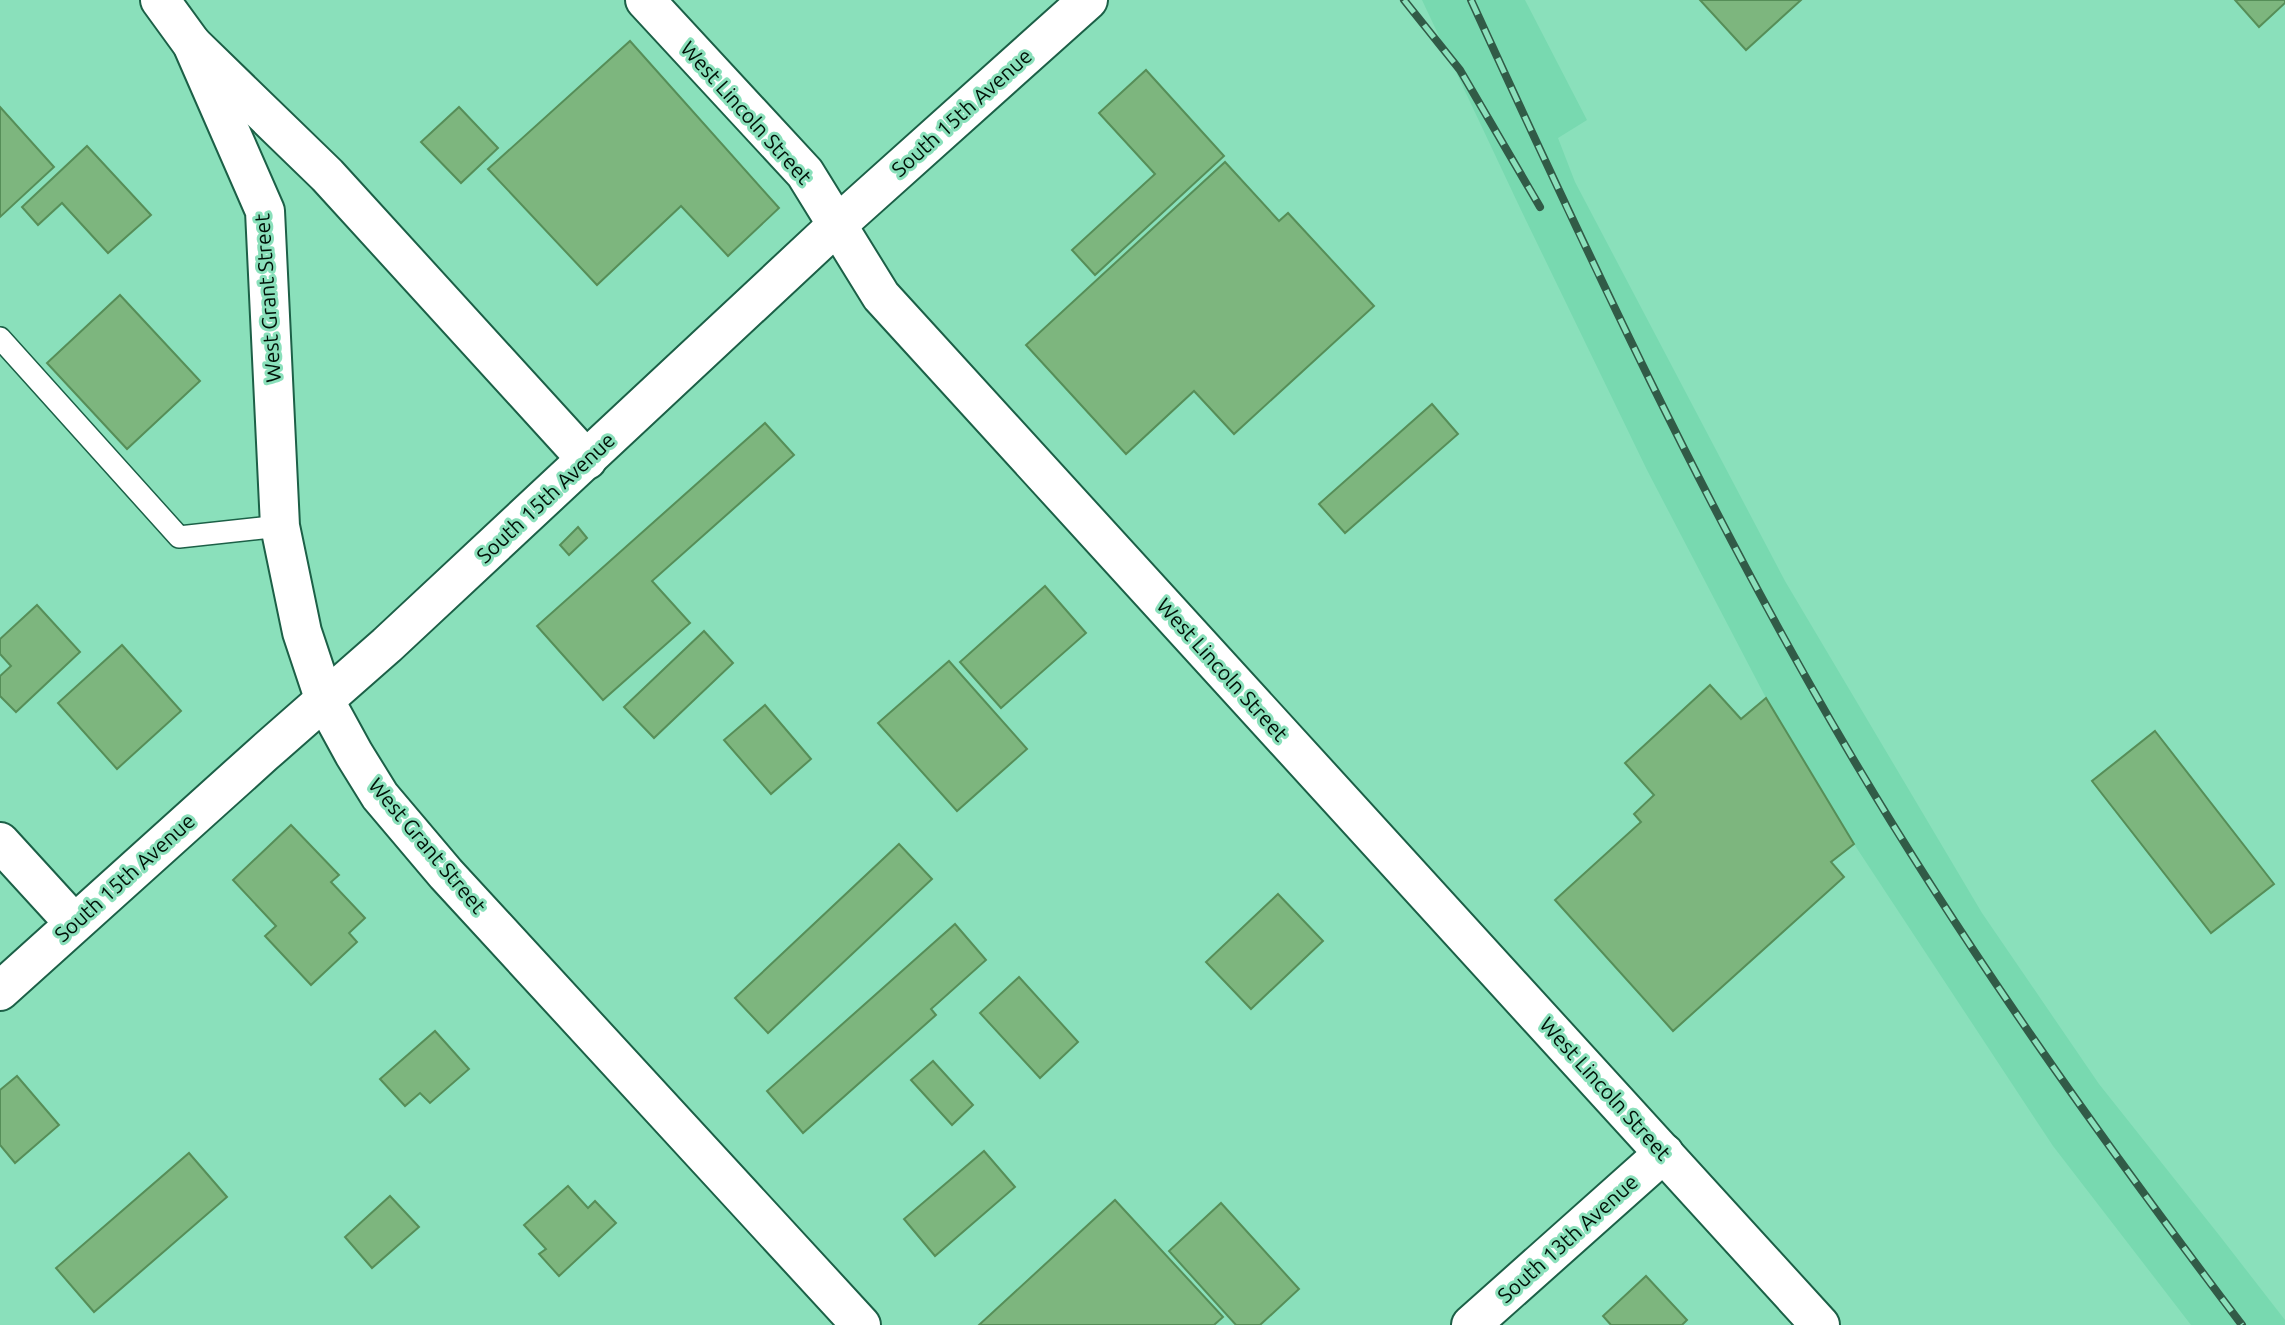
<svg xmlns="http://www.w3.org/2000/svg" width="2285" height="1325" font-family="Ubuntu,sans-serif">
<rect width="100%" height="100%" fill="#8ae0bb"/>
<path fill="#78d9b0" d="M1422,0H1525L1587,120L1558,138L1575,182L1785,581L1982,913L2099,1084L2219,1235L2285,1320V1325H2191L2053,1146L1854,844L1766,698L1647,470L1521,210Z"/>
<g fill="#7db67e" stroke="#568e58" stroke-width="2">
<path d="M1700,0H1801L1746,50Z"/>
<path d="M2235,0H2285V3L2259,27Z"/>
<path d="M630,41L779,208L728,256L681,206L597,285L488,169Z"/>
<path d="M1146,70L1224,156L1095,275L1072,250L1155,174L1099,113Z"/>
<path d="M0,107L54,167L0,217Z"/>
<path d="M459,107L498,148L461,183L421,142Z"/>
<path d="M87,146L151,215L108,253L62,203L38,225L22,207Z"/>
<path d="M1225,162L1279,221L1288,213L1374,306L1234,434L1194,391L1126,454L1026,345Z"/>
<path d="M120,295L200,381L127,449L47,363Z"/>
<path d="M1432,404L1458,434L1345,533L1319,504Z"/>
<path d="M765,423L794,455L652,581L690,623L603,700L537,626Z"/>
<path d="M578,527L587,538L569,555L560,545Z"/>
<path d="M1045,586L1086,633L1001,708L960,662Z"/>
<path d="M37,605L80,652L16,712L0,696V676L11,666L0,654V639Z"/>
<path d="M704,631L733,663L654,738L624,707Z"/>
<path d="M122,645L181,711L117,769L58,703Z"/>
<path d="M949,661L1027,749L957,811L878,723Z"/>
<path d="M1710,685L1741,719L1766,698L1854,844L1831,862L1844,877L1673,1031L1555,900L1641,822L1634,814L1654,795L1625,763Z"/>
<path d="M765,705L811,759L771,794L724,740Z"/>
<path d="M2155,731L2274,884L2211,933L2092,781Z"/>
<path d="M291,825L339,875L331,882L365,918L349,933L357,942L311,985L265,936L276,926L233,880Z"/>
<path d="M899,844L932,879L768,1033L735,998Z"/>
<path d="M1278,894L1323,941L1251,1009L1206,962Z"/>
<path d="M955,924L986,960L931,1009L936,1015L803,1133L767,1091Z"/>
<path d="M1019,977L1078,1042L1040,1078L980,1013Z"/>
<path d="M435,1031L469,1069L430,1103L420,1093L405,1106L380,1079Z"/>
<path d="M933,1061L973,1105L952,1125L911,1080Z"/>
<path d="M17,1076L59,1125L15,1163L0,1145V1090Z"/>
<path d="M984,1151L1015,1187L935,1256L904,1219Z"/>
<path d="M189,1153L227,1197L94,1312L56,1268Z"/>
<path d="M568,1186L588,1208L595,1201L616,1223L559,1276L539,1254L546,1249L524,1225Z"/>
<path d="M390,1196L419,1227L372,1268L345,1237Z"/>
<path d="M1115,1200L1223,1317L1214,1325H979Z"/>
<path d="M1221,1203L1299,1289L1260,1325H1236L1169,1251Z"/>
<path d="M1646,1276L1687,1320L1682,1325H1611L1603,1316Z"/>
</g>
<g fill="none" stroke-linecap="round" stroke-linejoin="round">
<defs>
<path id="lane" d="M0,338L179,537L280,526"/>
<g id="street">
<path d="M645,0L805,173L881,296L1820,1325"/>
<path d="M192,44L327,175L587,460"/>
<path d="M0,842L74,923"/>
<path d="M1471,1325L1664,1153"/>
</g>
<g id="secondary">
<path d="M160,0L192,44L265,211L280,526L302,632L325,701L354,754L380,796L446,874L861,1325"/>
<path d="M0,991L263,754L387,645L837,225L1088,0"/>
</g>
</defs>
<use href="#lane" stroke="#1c6047" stroke-width="24"/>
<use href="#street" stroke="#1c6047" stroke-width="42"/>
<use href="#secondary" stroke="#1c6047" stroke-width="42"/>
<use href="#lane" stroke="#fff" stroke-width="21"/>
<use href="#street" stroke="#fff" stroke-width="38"/>
<use href="#secondary" stroke="#fff" stroke-width="38"/>
<defs>
<g id="rail">
<path d="M1404,0L1460,70L1540,207"/>
<path d="M1471,0C1588,255 1706,510 1849,752C1967,952 2102,1140 2242,1325"/>
</g>
</defs>
<use href="#rail" stroke="#315b47" stroke-width="8"/>
<use href="#rail" stroke="#8ae0bb" stroke-width="5" stroke-dasharray="16" stroke-linecap="butt"/>
</g>
<g text-anchor="middle" stroke-width="6" stroke-linejoin="round" paint-order="stroke">
<g font-size="21" fill="#001107" stroke="#8ae0bb">
<text transform="translate(746 113) rotate(48)" y="7">West Lincoln Street</text>
<text transform="translate(962 113) rotate(-42)" y="7">South 15th Avenue</text>
<text transform="translate(268 298) rotate(-94)" y="7">West Grant Street</text>
<text transform="translate(546 498) rotate(-43)" y="7">South 15th Avenue</text>
<text transform="translate(1222 670) rotate(48)" y="7">West Lincoln Street</text>
<text transform="translate(427 846) rotate(50)" y="7">West Grant Street</text>
<text transform="translate(125 878) rotate(-42)" y="7">South 15th Avenue</text>
<text transform="translate(1605 1089) rotate(48)" y="7">West Lincoln Street</text>
<text transform="translate(1568 1239) rotate(-42)" y="7">South 13th Avenue</text>
</g>
</g>
</svg>
